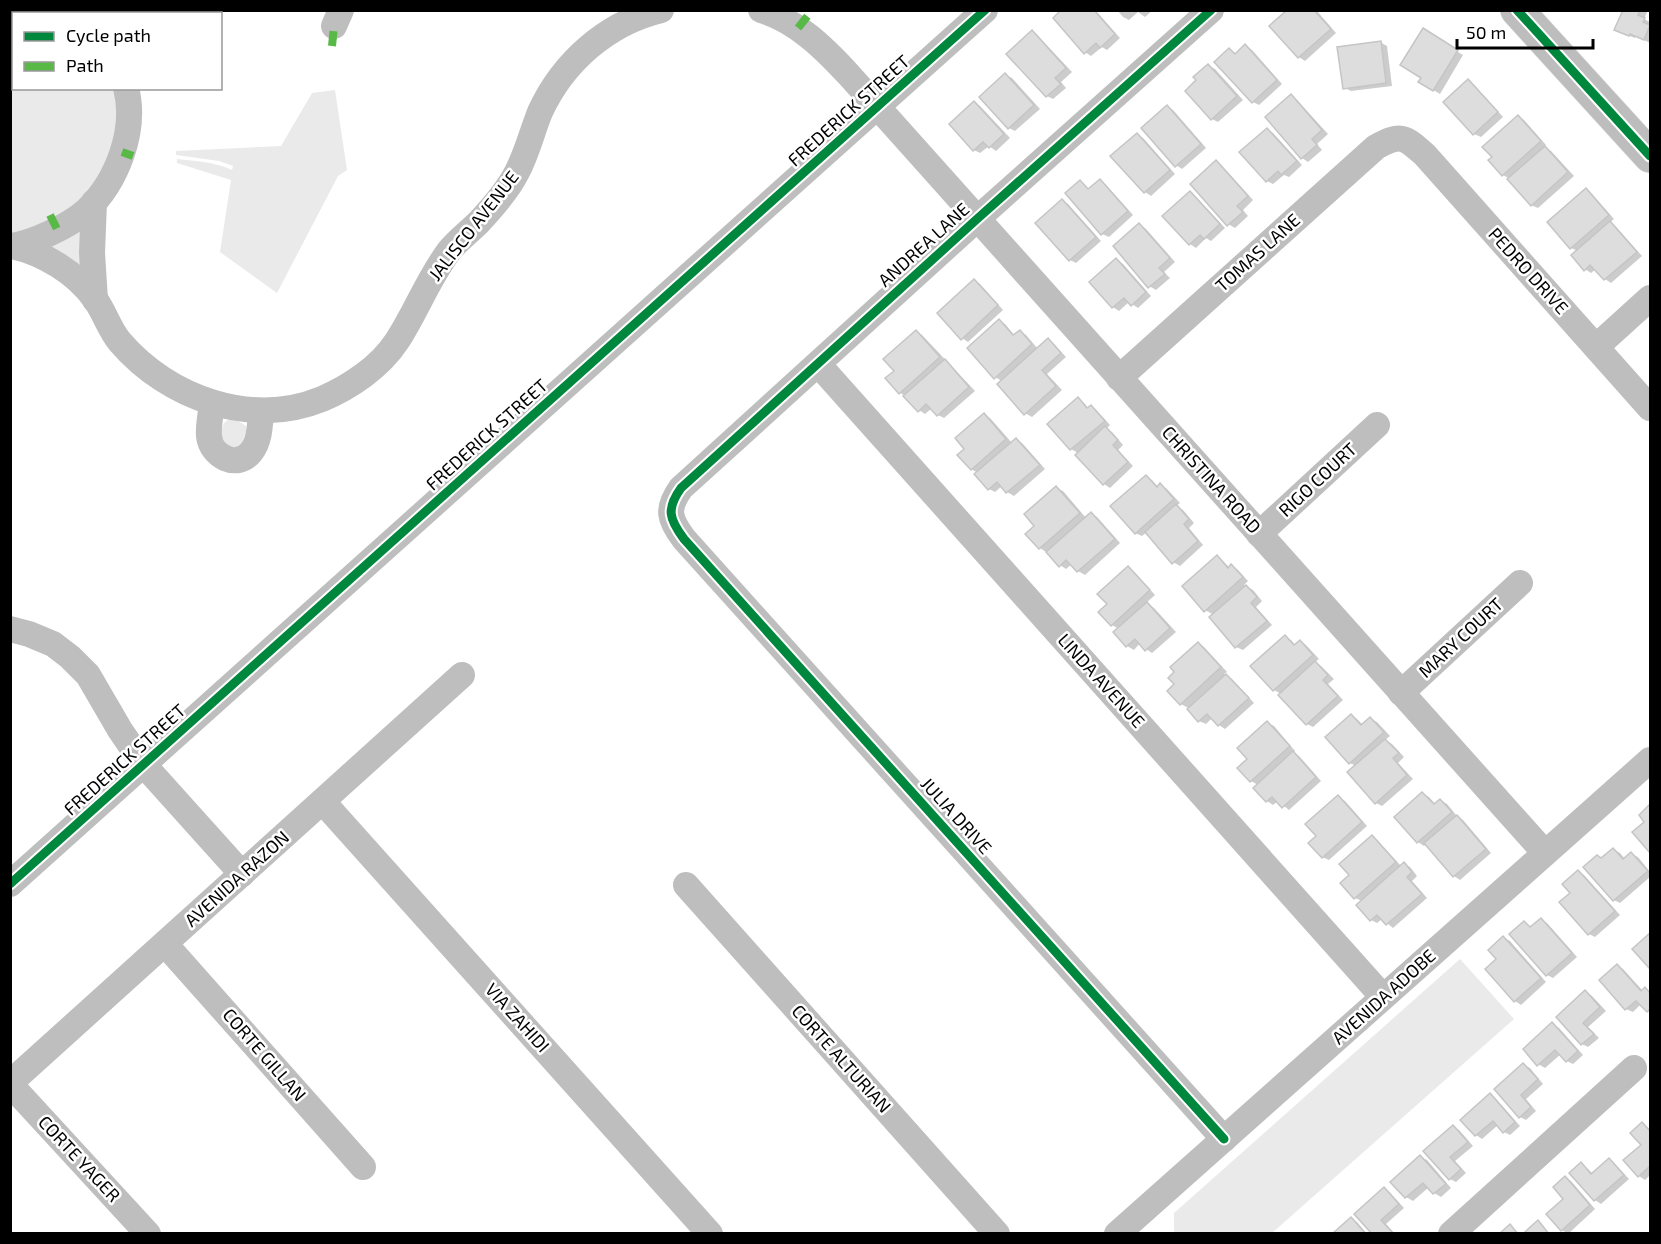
<svg xmlns="http://www.w3.org/2000/svg" width="1661" height="1244" font-family="'Exo 2',sans-serif">
<rect width="100%" height="100%" fill="#fff"/>
<g fill="#eaeaea">
<path d="M10,11H64L68,13L14,14V88L117,89L119,116L110,158L84,199L56,220L10,236Z"/>
<path d="M335,90L347,170L338,176L277,293L220,252L231,180L177,163V159C196,161 215,162 232,170L233,166L219,161L176,155V151L281,146L312,93Z"/>
<path d="M81,223L85,269L44,244Z"/>
<path d="M229,419H235L246,426V431L240,448L230,451L220,434L224,423Z"/>
<path d="M1460,959L1514,1019L1272,1233H1176L1174,1231V1213Z"/>
</g>
<g fill="#0003">
<path d="M1064,10H1095L1120,38L1107,50L1102,47L1091,56L1085,52Z"/>
<path d="M1117,10H1153L1145,17L1138,12L1129,20L1123,17Z"/>
<path d="M1289,10H1316L1336,33L1305,61L1299,57L1271,26Z"/>
<path d="M1625,10H1644L1647,12L1644,19L1650,22L1649,26L1650,27V43L1636,36L1635,38L1622,33Z"/>
<path d="M1423,31L1463,55L1440,94L1420,82L1423,78Z"/>
<path d="M1032,32L1038,36L1072,72L1061,82L1066,88L1053,99L1047,96Z"/>
<path d="M1380,42L1387,46L1392,86L1351,91L1345,88Z"/>
<path d="M1246,46L1252,50L1282,84L1259,105L1253,102L1230,50L1237,54Z"/>
<path d="M1209,66L1215,69L1243,100L1218,122L1212,119Z"/>
<path d="M1005,75L1012,78L1040,109L1015,131L1009,128Z"/>
<path d="M1468,81L1474,85L1503,117L1481,137L1474,134Z"/>
<path d="M1291,96L1297,100L1328,134L1317,144L1322,150L1308,162L1302,158L1267,117Z"/>
<path d="M974,103L980,106L1010,138L996,151L989,146L980,153L974,150Z"/>
<path d="M1167,107L1173,110L1206,148L1182,169L1176,165Z"/>
<path d="M1518,116L1524,120L1546,145L1544,147L1551,151L1574,176L1538,208L1531,205L1510,179L1503,175Z"/>
<path d="M1267,130L1273,133L1302,165L1289,177L1284,175L1273,184L1267,181L1242,152Z"/>
<path d="M1137,135L1143,138L1175,174L1151,196L1145,192Z"/>
<path d="M1216,162L1222,166L1253,200L1243,210L1248,216L1235,228L1228,224Z"/>
<path d="M1100,181L1106,185L1133,215L1109,237L1102,234L1080,182L1090,190Z"/>
<path d="M1586,190L1592,194L1614,219L1609,223L1616,227L1642,256L1611,283L1605,279L1596,269L1591,273L1585,269L1578,251L1571,248Z"/>
<path d="M1190,193L1196,197L1225,228L1211,241L1206,238L1196,248L1190,244Z"/>
<path d="M1062,201L1068,204L1101,241L1076,263L1070,260Z"/>
<path d="M1140,225L1146,229L1175,262L1164,272L1170,278L1156,290L1149,286Z"/>
<path d="M1117,260L1123,264L1151,296L1138,308L1129,302L1119,311L1113,307Z"/>
<path d="M974,281L980,284L1003,310L968,342L962,338Z"/>
<path d="M999,321L1005,324L1015,336L1020,332L1026,335L1038,349L1048,340L1054,344L1066,357L1047,374L1062,390L1032,417L1025,413L1002,381L995,377Z"/>
<path d="M916,331L922,335L975,391L944,418L938,415L932,408L925,414L919,410L905,396L899,392L896,372Z"/>
<path d="M1078,399L1084,403L1089,409L1091,407L1097,411L1110,425L1106,429L1112,432L1123,445L1118,450L1133,466L1110,488L1104,484L1078,453L1071,449L1049,424Z"/>
<path d="M984,415L990,418L1012,443L1016,440L1022,443L1045,469L1014,496L1007,492L1002,486L995,492L989,489L978,473L971,469L966,449Z"/>
<path d="M1146,477L1152,480L1158,487L1161,485L1167,489L1180,503L1176,506L1183,510L1194,523L1189,528L1203,545L1180,566L1173,562L1147,532L1142,536L1135,533Z"/>
<path d="M1056,488L1063,491L1086,518L1091,514L1097,517L1120,543L1085,575L1078,571L1072,564L1066,569L1060,565L1047,551L1046,552L1040,548L1036,526Z"/>
<path d="M1217,557L1223,561L1230,568L1232,566L1238,570L1248,581L1244,585L1253,590L1262,601L1256,607L1272,625L1243,650L1236,647L1214,615L1205,610Z"/>
<path d="M1128,568L1134,572L1155,595L1146,603L1154,608L1176,632L1152,653L1146,649L1140,643L1134,650L1127,646L1116,632L1119,629L1112,625L1109,604Z"/>
<path d="M1285,637L1291,640L1296,646L1300,641L1306,645L1319,659L1315,662L1321,666L1334,679L1328,684L1343,700L1313,727L1307,724L1281,694L1274,690Z"/>
<path d="M1198,644L1204,647L1227,672L1224,674L1232,679L1254,703L1225,729L1219,725L1212,718L1206,724L1199,721L1190,709L1181,704L1176,684Z"/>
<path d="M1351,715L1357,719L1363,725L1370,719L1377,722L1390,736L1385,740L1392,744L1404,757L1398,763L1413,779L1382,806L1376,803L1356,766L1350,763Z"/>
<path d="M1268,723L1274,726L1295,751L1293,753L1299,756L1321,781L1289,810L1278,801L1273,805L1267,801L1255,788L1258,785L1251,781L1249,759Z"/>
<path d="M1423,794L1429,797L1436,805L1440,800L1447,804L1457,816L1463,820L1491,853L1460,880L1454,876L1426,844L1424,846L1418,842Z"/>
<path d="M1338,797L1345,801L1367,826L1329,860L1322,857L1318,836Z"/>
<path d="M1650,806V851L1634,832L1646,822L1641,815Z"/>
<path d="M1372,837L1378,841L1401,866L1404,864L1410,867L1417,876L1412,881L1427,898L1393,928L1382,919L1377,923L1371,920L1362,901L1355,898L1351,875Z"/>
<path d="M1613,849L1620,853L1625,859L1631,854L1638,857L1650,872V877L1620,903L1614,900Z"/>
<path d="M1578,872L1584,875L1620,915L1595,937L1589,934L1572,893Z"/>
<path d="M1541,920L1547,923L1577,957L1553,978L1547,975L1524,923L1532,928Z"/>
<path d="M1504,938L1510,941L1546,982L1521,1005L1515,1001L1498,959Z"/>
<path d="M1617,966L1623,969L1643,991L1645,989L1650,992V1013L1641,1004L1633,1012L1626,1009Z"/>
<path d="M1586,992L1592,996L1606,1011L1588,1027L1599,1038L1588,1047L1582,1044L1558,1017Z"/>
<path d="M1552,1024L1559,1028L1583,1055L1573,1064L1567,1061L1561,1054L1545,1068L1538,1064Z"/>
<path d="M1524,1065L1530,1068L1543,1084L1526,1099L1536,1111L1526,1120L1520,1117L1496,1089Z"/>
<path d="M1490,1095L1496,1099L1520,1126L1510,1135L1504,1132L1498,1125L1482,1139L1476,1135L1462,1120Z"/>
<path d="M1643,1124L1650,1129V1175L1645,1180L1639,1176L1643,1145Z"/>
<path d="M1453,1127L1459,1130L1473,1146L1455,1161L1466,1173L1456,1182L1450,1179L1425,1151Z"/>
<path d="M1420,1157L1427,1160L1451,1188L1441,1197L1434,1193L1429,1187L1413,1201L1406,1197L1393,1182Z"/>
<path d="M1609,1160L1615,1164L1629,1179L1601,1204L1595,1200L1571,1173L1581,1164L1587,1168L1593,1174Z"/>
<path d="M1565,1178L1571,1181L1595,1209L1568,1234L1562,1230L1566,1199Z"/>
<path d="M1384,1189L1390,1193L1404,1208L1386,1224L1395,1234H1374Z"/>
<path d="M1351,1219L1357,1222L1367,1234H1334Z"/>
</g>
<g fill="#ddd" stroke="#c5c5c5" stroke-width="1.5">
<path d="M1061,10H1094L1115,34L1100,48L1096,43L1084,54L1053,18Z"/>
<path d="M1287,10H1314L1331,29L1298,58L1269,26Z"/>
<path d="M1623,10H1640L1638,15L1645,18L1643,22L1650,25L1644,40L1630,34L1629,36L1614,30Z"/>
<path d="M1423,28L1458,50L1433,91L1418,82L1421,78L1400,65Z"/>
<path d="M1032,30L1066,68L1055,78L1061,84L1046,97L1006,54Z"/>
<path d="M1381,41L1386,83L1343,89L1337,47Z"/>
<path d="M1245,44L1277,80L1252,103L1214,62L1229,48L1235,54Z"/>
<path d="M1208,64L1237,96L1211,120L1185,91L1196,80L1193,77Z"/>
<path d="M1005,73L1034,105L1008,129L979,97Z"/>
<path d="M1468,79L1498,112L1473,135L1443,102Z"/>
<path d="M1291,94L1322,130L1312,139L1317,145L1301,159L1265,117Z"/>
<path d="M974,101L1004,134L989,148L983,142L973,151L949,124Z"/>
<path d="M1167,105L1201,144L1175,167L1141,128Z"/>
<path d="M1518,115L1541,141L1502,176L1488,160L1492,157L1482,147Z"/>
<path d="M1267,128L1297,161L1281,175L1278,171L1266,182L1239,152Z"/>
<path d="M1137,133L1170,170L1144,193L1110,156Z"/>
<path d="M1545,146L1568,172L1531,206L1507,179Z"/>
<path d="M1216,160L1248,196L1237,206L1243,212L1227,226L1190,184Z"/>
<path d="M1100,179L1128,211L1101,235L1065,193L1080,180L1088,189Z"/>
<path d="M1586,188L1609,215L1570,249L1547,222Z"/>
<path d="M1190,191L1220,224L1204,239L1200,235L1189,245L1162,216Z"/>
<path d="M1062,199L1096,237L1069,261L1035,223Z"/>
<path d="M1610,221L1637,252L1604,280L1590,265L1584,271L1571,255Z"/>
<path d="M1139,223L1170,258L1159,268L1165,274L1148,288L1113,246Z"/>
<path d="M1116,258L1146,292L1131,306L1124,298L1112,308L1089,282Z"/>
<path d="M974,279L998,305L961,340L937,313Z"/>
<path d="M999,319L1013,335L1020,330L1032,344L994,379L967,348Z"/>
<path d="M916,330L940,357L899,394L885,378L894,371L883,359Z"/>
<path d="M1048,338L1061,353L1042,370L1056,386L1024,415L997,384Z"/>
<path d="M945,359L969,387L937,416L926,404L918,412L903,396Z"/>
<path d="M1078,397L1087,408L1091,405L1105,421L1070,450L1047,424Z"/>
<path d="M984,413L1006,439L971,470L957,455L964,449L955,438Z"/>
<path d="M1105,426L1118,440L1113,445L1128,462L1103,485L1075,455Z"/>
<path d="M1016,438L1040,465L1006,493L997,482L988,490L974,474Z"/>
<path d="M1146,475L1157,487L1160,483L1174,499L1135,534L1110,506Z"/>
<path d="M1056,486L1080,513L1039,549L1025,534L1034,526L1024,514Z"/>
<path d="M1176,504L1189,519L1184,524L1198,541L1172,564L1145,532Z"/>
<path d="M1091,512L1115,539L1077,572L1066,560L1059,567L1046,552Z"/>
<path d="M1217,555L1228,568L1231,564L1243,577L1204,612L1182,586Z"/>
<path d="M1128,566L1150,590L1111,626L1098,612L1107,604L1097,594Z"/>
<path d="M1246,585L1257,597L1251,603L1267,621L1235,648L1209,617Z"/>
<path d="M1147,602L1170,628L1145,651L1135,639L1126,647L1113,632Z"/>
<path d="M1285,635L1294,645L1300,640L1313,655L1273,691L1250,666Z"/>
<path d="M1198,642L1221,667L1180,705L1167,691L1174,684L1168,678L1174,672L1170,667Z"/>
<path d="M1315,661L1328,675L1323,680L1338,696L1306,725L1278,695Z"/>
<path d="M1226,674L1249,698L1218,726L1207,714L1198,722L1187,709Z"/>
<path d="M1351,714L1361,725L1370,717L1384,732L1349,764L1325,737Z"/>
<path d="M1267,721L1290,746L1250,782L1237,768L1247,759L1237,748Z"/>
<path d="M1385,739L1399,753L1393,758L1407,775L1375,804L1347,772Z"/>
<path d="M1293,751L1316,777L1282,808L1272,797L1266,802L1253,788Z"/>
<path d="M1422,792L1434,804L1440,799L1452,812L1417,843L1394,817Z"/>
<path d="M1338,795L1362,822L1322,858L1308,843L1316,836L1305,824Z"/>
<path d="M1650,804V853L1632,832L1644,822L1639,815Z"/>
<path d="M1457,815L1486,849L1453,877L1424,843Z"/>
<path d="M1372,835L1396,862L1354,899L1340,883L1349,875L1339,864Z"/>
<path d="M1613,848L1623,859L1631,852L1648,871L1613,901L1583,867L1597,855L1601,858Z"/>
<path d="M1404,862L1412,872L1407,877L1422,894L1386,925L1377,915L1370,921L1356,905Z"/>
<path d="M1578,870L1615,911L1588,935L1559,902L1570,893L1562,884Z"/>
<path d="M1541,918L1572,953L1546,976L1509,934L1524,921L1530,927Z"/>
<path d="M1650,933V969L1632,949Z"/>
<path d="M1503,936L1541,978L1514,1002L1485,969L1496,959L1488,950Z"/>
<path d="M1617,964L1641,991L1645,987L1650,993V1009L1647,1012L1636,1001L1625,1010L1599,980Z"/>
<path d="M1585,990L1600,1007L1583,1023L1594,1034L1581,1045L1556,1017Z"/>
<path d="M1552,1022L1578,1051L1566,1062L1555,1050L1537,1066L1523,1049Z"/>
<path d="M1523,1063L1538,1079L1521,1095L1531,1107L1519,1118L1494,1089Z"/>
<path d="M1490,1093L1515,1122L1503,1133L1493,1121L1475,1136L1460,1120Z"/>
<path d="M1642,1122L1650,1131V1166L1638,1177L1623,1160L1641,1145L1630,1133Z"/>
<path d="M1453,1125L1468,1142L1450,1157L1461,1169L1449,1180L1423,1151Z"/>
<path d="M1420,1155L1446,1184L1433,1194L1423,1183L1405,1198L1390,1182Z"/>
<path d="M1609,1158L1624,1175L1594,1201L1569,1173L1581,1162L1591,1174Z"/>
<path d="M1565,1176L1590,1205L1561,1231L1546,1214L1563,1199L1553,1187Z"/>
<path d="M1384,1187L1399,1204L1381,1220L1392,1232L1390,1234H1372L1354,1214Z"/>
<path d="M1351,1217L1366,1234H1332Z"/>
<path d="M1538,1220L1549,1234H1523L1528,1229Z"/>
<path d="M1510,1224L1518,1234H1499Z"/>
</g>
<g fill="none" stroke-linecap="round" stroke-linejoin="round">
<defs>
<path id="major" d="M1517,10L1650,156"/>
</defs>
<use href="#major" stroke="#dbdbdb" stroke-width="34"/>
<g stroke="#bebebe" stroke-width="26">
<path d="M80,10L84,14"/>
<path d="M761,10C797,21 824,48 849,75L1545,853"/>
<path d="M1211,10L977,219L681,488C666,509 669,519 684,539L1224,1139"/>
<path d="M334,26L341,10"/>
<path d="M94,202L92,253L95,300"/>
<path d="M11,246C33,243 69,226 86,211C117,182 137,130 126,88"/>
<path d="M12,246C44,253 76,273 95,299C105,313 109,329 120,342C168,398 251,428 322,399C350,387 380,367 397,341C416,312 428,279 449,251C458,240 469,232 479,222C493,207 508,190 517,172C527,153 532,132 540,112C563,62 607,23 661,10"/>
<path d="M1596,347L1650,298"/>
<path d="M818,364L1383,997"/>
<path d="M1119,378L1376,147C1401,133 1405,137 1425,155L1650,408"/>
<path d="M212,403C211,413 208,426 209,436C211,456 237,470 251,452C260,441 260,424 261,411"/>
<path d="M1259,534L1377,425"/>
<path d="M10,629L29,634L53,644L70,657L88,675L120,730L144,765L242,874"/>
<path d="M1401,693L1520,583"/>
<path d="M323,802L710,1234"/>
<path d="M10,884L985,10"/>
<path d="M686,885L997,1234"/>
<path d="M165,944L363,1167"/>
<path d="M10,1083L462,675"/>
<path d="M10,1084L148,1234"/>
<path d="M1117,1234L1650,760"/>
<path d="M1451,1234L1634,1068"/>
</g>
<use href="#major" stroke="#bdbdbd" stroke-width="33"/>
<g stroke="#58b947" stroke-width="8" stroke-dasharray="15 8" stroke-linecap="butt">
<path d="M798,28L810,13"/>
<path d="M332,46L334,26"/>
<path d="M122,152L133,156"/>
<path d="M50,215L57,229"/>
</g>
<defs>
<g id="cycleway">
<path d="M1211,10L977,219L681,488C666,509 669,519 684,539L1224,1139"/>
<path d="M1517,10L1650,156"/>
<path d="M10,884L985,10"/>
</g>
</defs>
<use href="#cycleway" stroke="#fff" stroke-width="13"/>
<use href="#cycleway" stroke="#00873e" stroke-width="9"/>
</g>
<g text-anchor="middle" stroke-width="5" stroke-linejoin="round" paint-order="stroke">
<g font-size="18" fill="#000" stroke="#fff">
<text transform="translate(849 111) rotate(-42)" y="6">FREDERICK STREET</text>
<text transform="translate(474 226) rotate(-52)" y="6">JALISCO AVENUE</text>
<text transform="translate(924 245) rotate(-42)" y="6">ANDREA LANE</text>
<text transform="translate(1258 253) rotate(-42)" y="6">TOMAS LANE</text>
<text transform="translate(1528 271) rotate(48)" y="6">PEDRO DRIVE</text>
<text transform="translate(487 435) rotate(-42)" y="6">FREDERICK STREET</text>
<text transform="translate(1211 480) rotate(48)" y="6">CHRISTINA ROAD</text>
<text transform="translate(1318 480) rotate(-43)" y="6">RIGO COURT</text>
<text transform="translate(1461 638) rotate(-43)" y="6">MARY COURT</text>
<text transform="translate(1101 681) rotate(48)" y="6">LINDA AVENUE</text>
<text transform="translate(125 760) rotate(-42)" y="6">FREDERICK STREET</text>
<text transform="translate(956 816) rotate(48)" y="6">JULIA DRIVE</text>
<text transform="translate(237 879) rotate(-42)" y="6">AVENIDA RAZON</text>
<text transform="translate(1384 997) rotate(-42)" y="6">AVENIDA ADOBE</text>
<text transform="translate(517 1018) rotate(48)" y="6">VIA ZAHIDI</text>
<text transform="translate(264 1055) rotate(49)" y="6">CORTE GILLAN</text>
<text transform="translate(841 1059) rotate(48)" y="6">CORTE ALTURIAN</text>
<text transform="translate(79 1159) rotate(47)" y="6">CORTE YAGER</text>
</g>
</g>
<rect width="1661" height="1244" fill="none" stroke="#000000" stroke-width="24"/>
<rect x="12" y="12" width="210" height="78" fill="#ffffff" stroke="#999999" stroke-width="1.5"/>
<rect x="24" y="32" width="30" height="9" fill="#00873e" stroke="#999999" stroke-width="1.5"/>
<text x="66" y="42" font-size="18" fill="#000000">Cycle path</text>
<rect x="24" y="62" width="30" height="9" fill="#58b947" stroke="#999999" stroke-width="1.5"/>
<text x="66" y="72" font-size="18" fill="#000000">Path</text>
<path d="M1457 39v9h136v-9" fill="none" stroke="#000000" stroke-width="3"/>
<text x="1466" y="39" font-size="18" fill="#000000" stroke="#ffffff" stroke-width="4.5" paint-order="stroke">50 m</text>
</svg>
